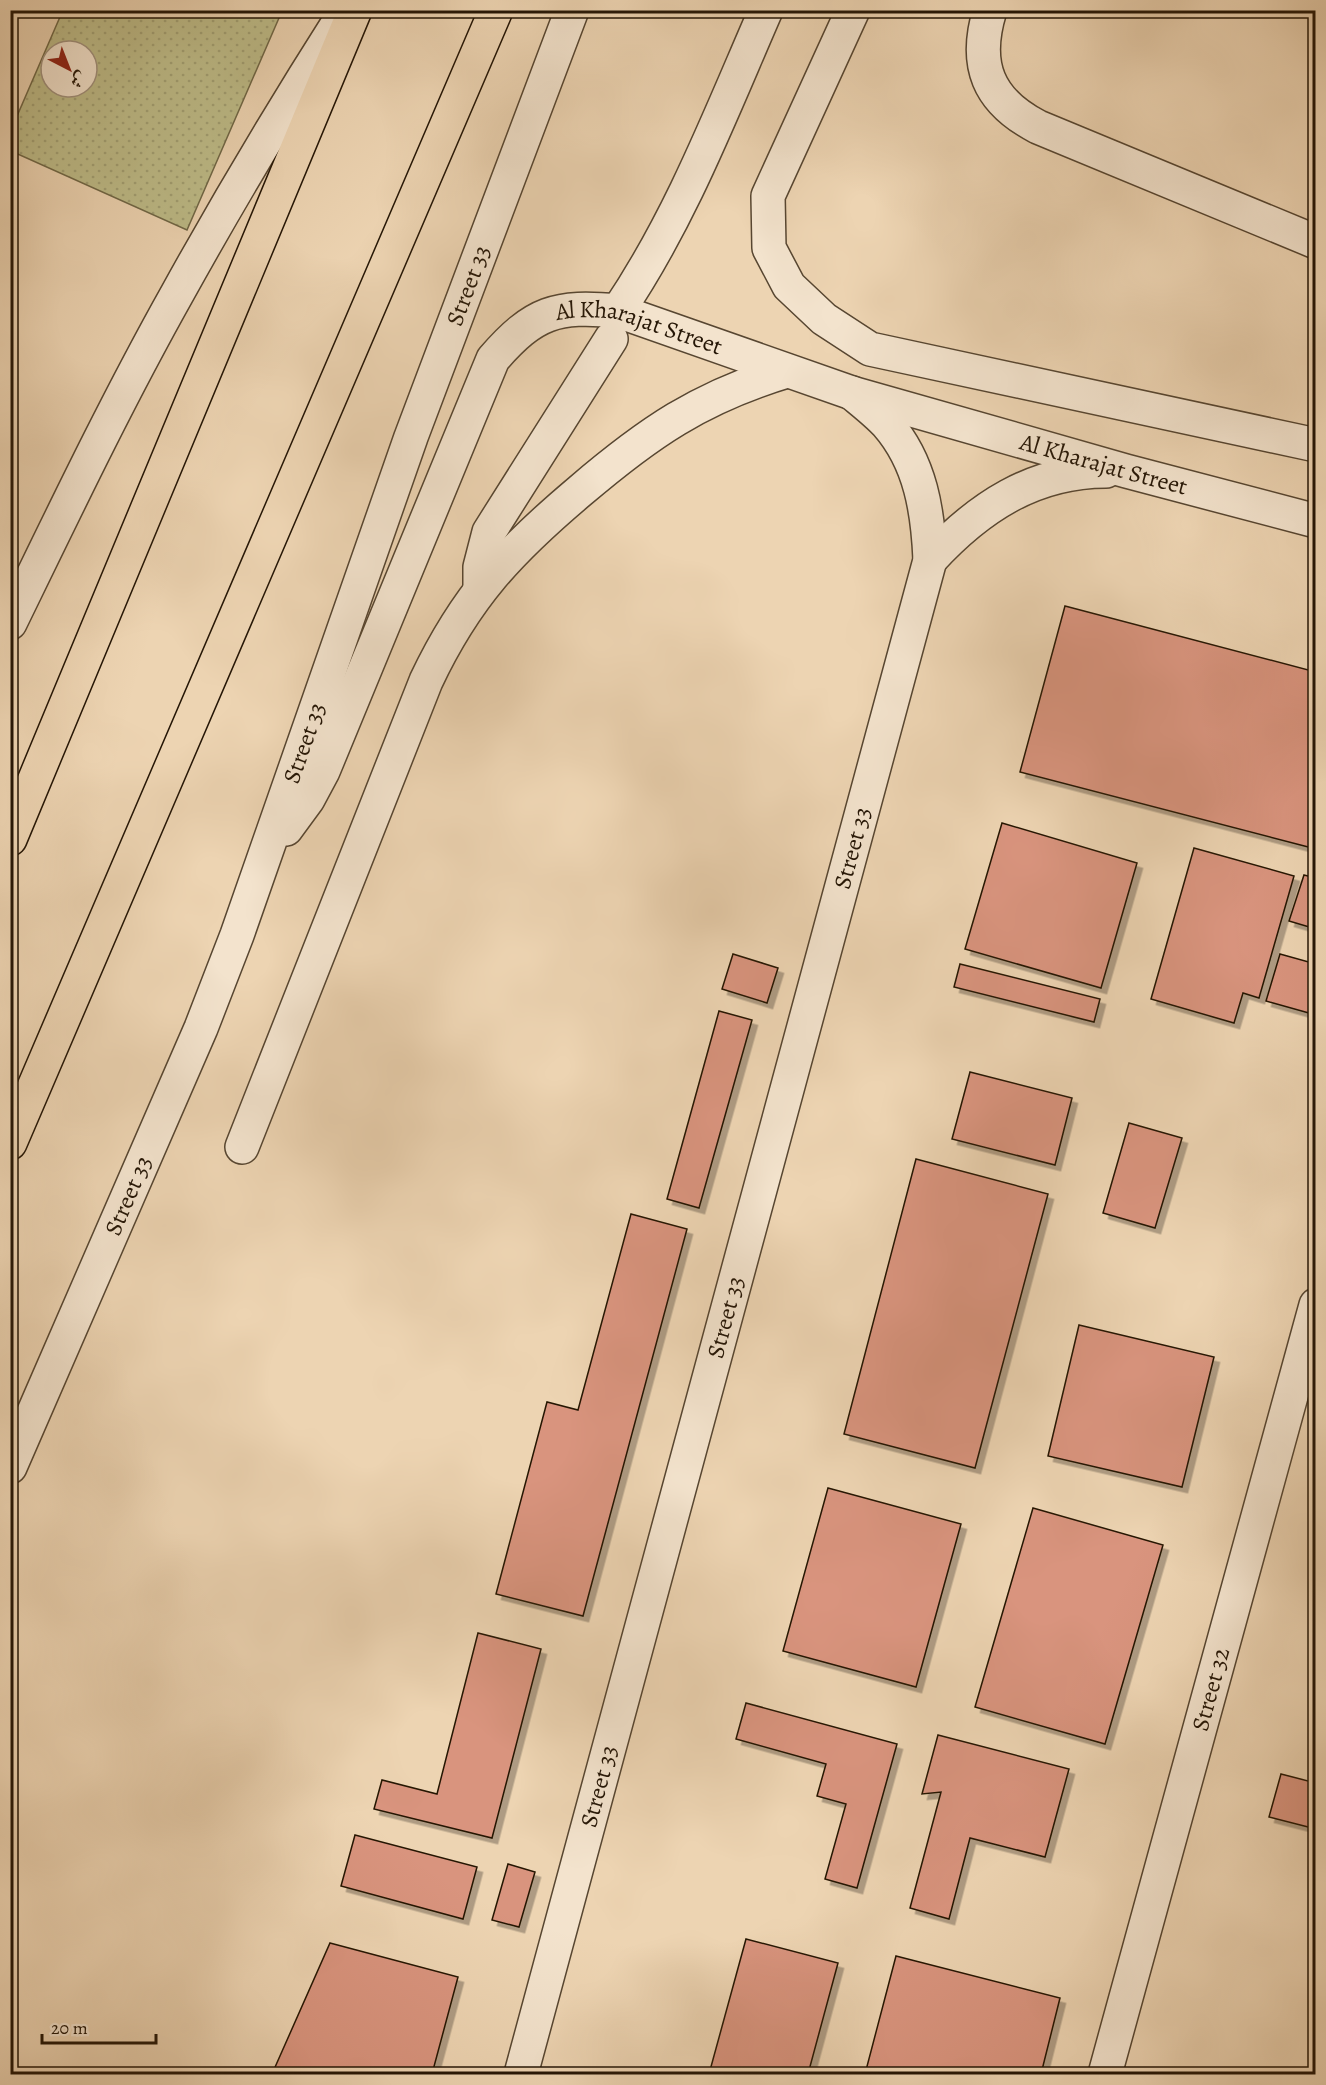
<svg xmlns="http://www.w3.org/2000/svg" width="1326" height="2085" font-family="Alegreya,Amiri,serif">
<defs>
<pattern id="grass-dots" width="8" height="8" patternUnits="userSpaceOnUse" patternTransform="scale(1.5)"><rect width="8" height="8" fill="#bdbb88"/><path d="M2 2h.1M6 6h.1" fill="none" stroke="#a2a074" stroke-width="1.8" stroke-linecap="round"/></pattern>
<filter id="shadow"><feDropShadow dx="5.5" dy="5.5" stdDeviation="0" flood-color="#0004"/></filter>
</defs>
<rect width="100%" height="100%" fill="#edd4b2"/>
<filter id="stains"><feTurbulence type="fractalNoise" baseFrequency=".00333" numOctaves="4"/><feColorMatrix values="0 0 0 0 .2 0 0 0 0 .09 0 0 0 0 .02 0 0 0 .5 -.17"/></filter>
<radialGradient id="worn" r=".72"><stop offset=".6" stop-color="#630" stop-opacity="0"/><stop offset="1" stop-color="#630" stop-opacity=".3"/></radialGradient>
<path fill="url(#grass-dots)" stroke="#716847" stroke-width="1.5" fill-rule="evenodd" d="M63,10L282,11L187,230L11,151V130ZM51,51H87V87H51Z"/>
<g fill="#d9947e" stroke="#251606" stroke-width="1.5" filter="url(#shadow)">
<path d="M1065,606L1316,672V849L1020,772Z"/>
<path d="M1002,823L1137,863L1101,988L965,949Z"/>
<path d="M1194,848L1294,876L1259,998L1243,993L1234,1023L1151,999Z"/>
<path d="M1304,875L1316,878V929L1289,921Z"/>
<path d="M733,954L778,968L767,1003L722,989Z"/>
<path d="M1280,954L1316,964V1015L1266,1001Z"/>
<path d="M960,964L1100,999L1094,1022L954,987Z"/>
<path d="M719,1011L752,1020L699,1208L667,1199Z"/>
<path d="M970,1072L1072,1098L1055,1165L952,1139Z"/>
<path d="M1129,1123L1182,1138L1155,1228L1103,1213Z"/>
<path d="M916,1159L1048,1194L975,1468L844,1434Z"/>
<path d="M631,1214L687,1229L583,1616L496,1594L547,1402L578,1410Z"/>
<path d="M1079,1325L1214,1357L1182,1487L1048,1456Z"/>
<path d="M828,1488L961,1524L916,1687L783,1651Z"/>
<path d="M1033,1508L1163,1545L1105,1744L975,1707Z"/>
<path d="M478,1633L541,1649L492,1838L374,1809L382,1780L437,1794Z"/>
<path d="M746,1703L897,1744L857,1888L825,1879L846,1804L817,1796L826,1764L736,1739Z"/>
<path d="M938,1735L1069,1769L1045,1857L970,1838L949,1919L910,1908L941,1792L922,1794Z"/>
<path d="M1281,1774L1316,1783V1829L1269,1817Z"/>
<path d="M355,1835L477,1867L463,1919L341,1886Z"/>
<path d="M508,1864L535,1872L519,1927L492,1920Z"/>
<path d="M746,1939L838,1963L808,2074H709Z"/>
<path d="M330,1943L458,1977L432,2074H272Z"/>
<path d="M896,1956L1060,1998L1041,2074H865Z"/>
</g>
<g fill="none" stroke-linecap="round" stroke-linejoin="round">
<defs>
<g id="minor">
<path d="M853,10L768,196L769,248L789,286L824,319L870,349L1316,445"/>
<path d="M990,10C973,65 988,101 1038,127L1316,242"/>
<path d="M618,311C681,218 721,113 766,10"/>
<path d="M930,560C978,508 1033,471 1106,471"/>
<path d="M480,587V567L489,532L611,339"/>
<path d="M10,623C64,512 117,401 177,294C229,200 284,108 342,17"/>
<path id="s1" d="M286,829L308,799L323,771L493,359C534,312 556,305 618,311L852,393L1126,471L1316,521"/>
<path d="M242,1147L426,681C466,596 510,550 580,491C648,433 700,397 787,371"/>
<path id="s2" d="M10,1467L201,1028L237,935L411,437L572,10"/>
<path id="s3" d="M521,2074L930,560C928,512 921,463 887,424C877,413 864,403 852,393"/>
<path id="s4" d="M1105,2074L1316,1305"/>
</g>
<g id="highway">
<path d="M10,839L355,10"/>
<path d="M10,1143L496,10"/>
</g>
</defs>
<use href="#minor" stroke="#574631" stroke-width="36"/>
<use href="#highway" stroke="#251606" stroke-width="36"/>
<use href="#minor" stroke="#f3e3cd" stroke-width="33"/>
<use href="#highway" stroke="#edd4b2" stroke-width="33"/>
</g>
<g text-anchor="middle" stroke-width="4.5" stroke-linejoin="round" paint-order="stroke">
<g font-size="24" fill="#251606" stroke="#f3e3cd">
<text dy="8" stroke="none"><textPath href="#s2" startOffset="1268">Street 33</textPath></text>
<text dy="8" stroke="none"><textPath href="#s1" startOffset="680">Al Kharajat Street</textPath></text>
<text dy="8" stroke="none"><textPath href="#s1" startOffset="1166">Al Kharajat Street</textPath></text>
<text dy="8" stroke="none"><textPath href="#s2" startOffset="782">Street 33</textPath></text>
<text dy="8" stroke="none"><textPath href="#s3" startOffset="1270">Street 33</textPath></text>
<text dy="8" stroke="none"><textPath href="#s2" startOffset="296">Street 33</textPath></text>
<text dy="8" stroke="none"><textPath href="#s3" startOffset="784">Street 33</textPath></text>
<text dy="8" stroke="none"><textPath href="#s4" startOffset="399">Street 32</textPath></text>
<text dy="8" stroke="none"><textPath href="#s3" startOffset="298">Street 33</textPath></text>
</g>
</g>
<rect width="1326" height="2085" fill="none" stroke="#edd4b2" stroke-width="36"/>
<rect x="12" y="12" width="1302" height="2061" fill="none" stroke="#251606" stroke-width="3"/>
<rect x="18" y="18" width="1290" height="2049" fill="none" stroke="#251606" stroke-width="1.5"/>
<g transform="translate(69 69) rotate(138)"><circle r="28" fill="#f3e3cd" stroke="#a1917d" stroke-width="1.5"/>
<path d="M0-4.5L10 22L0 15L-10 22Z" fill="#8f2418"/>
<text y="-9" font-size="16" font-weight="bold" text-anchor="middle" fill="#251606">ش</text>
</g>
<path d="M42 2034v9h114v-9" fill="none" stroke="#251606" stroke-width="3"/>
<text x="51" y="2034" font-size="18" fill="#251606" stroke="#f3e3cd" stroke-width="4.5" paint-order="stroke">20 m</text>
<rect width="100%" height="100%" filter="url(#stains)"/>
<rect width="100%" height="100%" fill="url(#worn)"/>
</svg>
